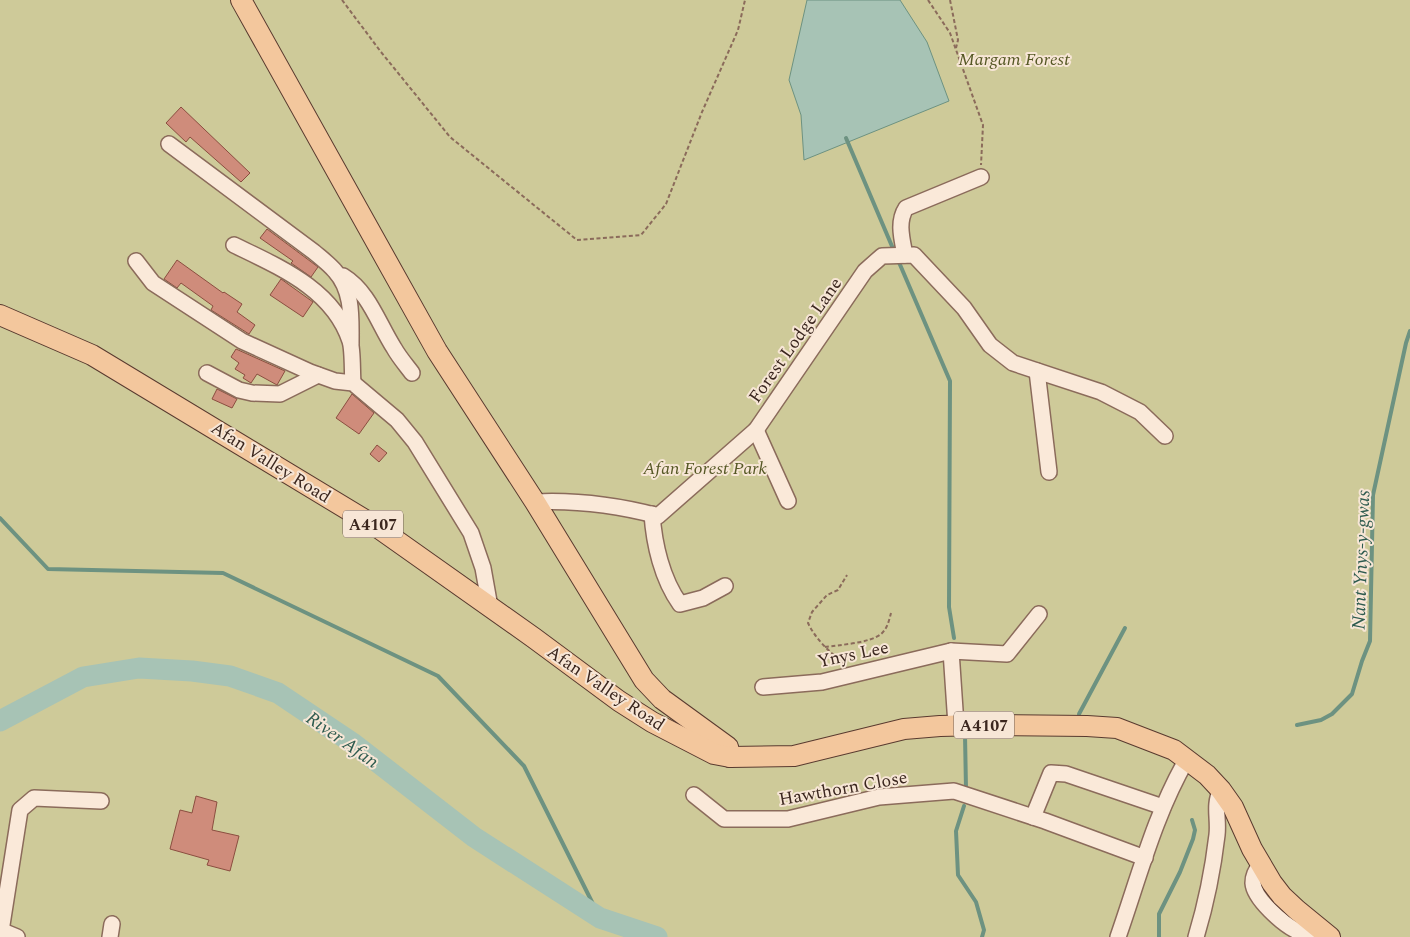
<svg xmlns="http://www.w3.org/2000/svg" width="1410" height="937" font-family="Spectral,serif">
<rect width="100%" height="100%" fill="#f0dac6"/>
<rect fill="#ceca99" x="0" y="0" width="1410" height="937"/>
<path fill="#a7c3b5" stroke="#6d9281" d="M807,0H900L927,42L949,101L804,160L801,115L789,80Z"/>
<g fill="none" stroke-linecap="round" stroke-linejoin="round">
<g stroke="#6d9281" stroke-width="4">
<path d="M846,138L894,251"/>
<path d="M898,260L950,381L949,607L954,638"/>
<path d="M0,518L48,569L223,573L438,676L524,766L600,918"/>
<path d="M1079,714L1125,628"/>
<path d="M1297,725L1321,720L1332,714L1352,694L1362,661L1370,641L1373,495L1406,343L1410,331"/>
<path d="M965,735L966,789"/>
<path d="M964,806L956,831L958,875L976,902L984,930L982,937"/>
<path d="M1159,937V914L1180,872L1193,839L1195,830L1192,820"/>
</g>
<path stroke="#a7c3b5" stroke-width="21" d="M0,721L83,677L139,668L192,671L230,676L278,693L354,744L474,837L600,918L657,937"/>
</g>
<g fill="#cf8c7b" stroke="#8b4e40">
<path d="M181,107L250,173L241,182L190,137L186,142L166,123Z"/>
<path d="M267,229L318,267L311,277L291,263L293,261L260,238Z"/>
<path d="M177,260L223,293L224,292L242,304L237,312L255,325L249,334L211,310L213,306L181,283L177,288L164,279Z"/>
<path d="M281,279L313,302L303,317L270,295Z"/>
<path d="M236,349L285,371L277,385L257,374L251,383L243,378L245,375L235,369L239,363L231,357Z"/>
<path d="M217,389L237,399L232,408L212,399Z"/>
<path d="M352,394L374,413L359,434L336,418Z"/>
<path d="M377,445L387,453L379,462L370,454Z"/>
<path d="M196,796L217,802L212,830L239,836L230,871L207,865L209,860L170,849L180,810L192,813Z"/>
</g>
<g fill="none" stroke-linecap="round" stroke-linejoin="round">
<defs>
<g id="minor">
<path d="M169,144L314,252C321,258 329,264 335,271C353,291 351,317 351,343"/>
<path d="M234,245C279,267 333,289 350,341C353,350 352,372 353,383"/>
<path d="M905,255C902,239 897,222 906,208L981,177"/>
<path d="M136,261L153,283L242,341L310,372L335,381L353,383L397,420L415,442L471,533L483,568L490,607"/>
<path d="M343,276C369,292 378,323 394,348C399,357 406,365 412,373"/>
<path d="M1037,371L1049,472"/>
<path d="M207,373L239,390L252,393L280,394L318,375"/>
<path d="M756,430L788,501"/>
<path d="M535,502C578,500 616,505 658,516L756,430L865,271L882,256L914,255L964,308L990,345L1013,363L1101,392L1140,412L1165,436"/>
<path d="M652,514C654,544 662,579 680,604L703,598L725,586"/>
<path d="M951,651L956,725"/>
<path d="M763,687L822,682L951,651L1007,654L1039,614"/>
<path d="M694,795L724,819H788L879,797L954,791L1045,821L1145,858"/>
<path d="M1033,817L1051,773L1066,774L1163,807"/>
<path d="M1260,865C1256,871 1253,875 1253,883C1254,899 1283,924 1297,931C1301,934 1307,935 1312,937L1320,930"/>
<path d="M0,930L17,937"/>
<path d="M1,931L20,810L34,798L101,801"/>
<path d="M110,937L112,924"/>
<path d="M1118,937C1139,877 1155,814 1187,759"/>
<path d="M1196,937C1206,904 1213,869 1217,835C1219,819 1213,805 1221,790"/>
</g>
<g id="major">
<path d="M241,0L437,351L535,502L644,680L662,699L728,747L730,757"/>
<path d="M0,315L92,355L380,529L534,638L619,701L652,722L714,754L730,757L794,756L904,729L940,726L982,725L1087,726L1117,728L1174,750L1207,775L1221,790L1233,807L1252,849L1272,883L1282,896L1297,910L1330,937"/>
</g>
</defs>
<use href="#minor" stroke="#8b6b5b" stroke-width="18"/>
<use href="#major" stroke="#593a2f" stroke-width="22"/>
<g stroke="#8b6b5b" stroke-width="2" stroke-dasharray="4 2.5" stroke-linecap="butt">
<path d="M342,0L381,52L450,137L577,240L641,235L666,204L702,112L738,30L745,0"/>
<path d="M928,0L950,33L983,125L981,165"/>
<path d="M950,0L958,40L956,48"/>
<path d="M825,647C839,645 870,643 881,634C887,629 889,621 891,613"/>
<path d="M844,664C830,652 816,640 808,623L812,612L827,595L838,590L847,575"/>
</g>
<use href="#minor" stroke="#fae9d9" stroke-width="15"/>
<use href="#major" stroke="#f3c79d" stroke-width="20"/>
</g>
<g text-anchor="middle" stroke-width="4" stroke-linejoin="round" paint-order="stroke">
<g fill="#f7e6d6" stroke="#736056" stroke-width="1">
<rect x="343" y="510.5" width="60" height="27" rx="4"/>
<rect x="954" y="711.5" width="60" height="27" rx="4"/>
</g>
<g font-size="16" font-weight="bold" fill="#3b271f">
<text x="373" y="530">A4107</text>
<text x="984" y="731">A4107</text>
</g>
<g font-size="18" font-style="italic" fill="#565825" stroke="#f7e6d6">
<text x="1014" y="65">Margam Forest</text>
<text x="705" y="474">Afan Forest Park</text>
</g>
<g font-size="18" fill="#3b271f" stroke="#f7e6d6">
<text transform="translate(795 340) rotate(-55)" y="6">Forest Lodge Lane</text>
<text transform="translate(271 462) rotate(32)" y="6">Afan Valley Road</text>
<text transform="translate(853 654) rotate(-12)" y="6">Ynys Lee</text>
<text transform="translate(606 688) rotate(34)" y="6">Afan Valley Road</text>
<text transform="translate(843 788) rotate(-10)" y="6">Hawthorn Close</text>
</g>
<g font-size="19" font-style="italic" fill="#2e5b4f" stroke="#f7e6d6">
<text transform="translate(1360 560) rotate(-88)" y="7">Nant Ynys-y-gwas</text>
<text transform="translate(343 739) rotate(35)" y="7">River Afan</text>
</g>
</g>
</svg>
